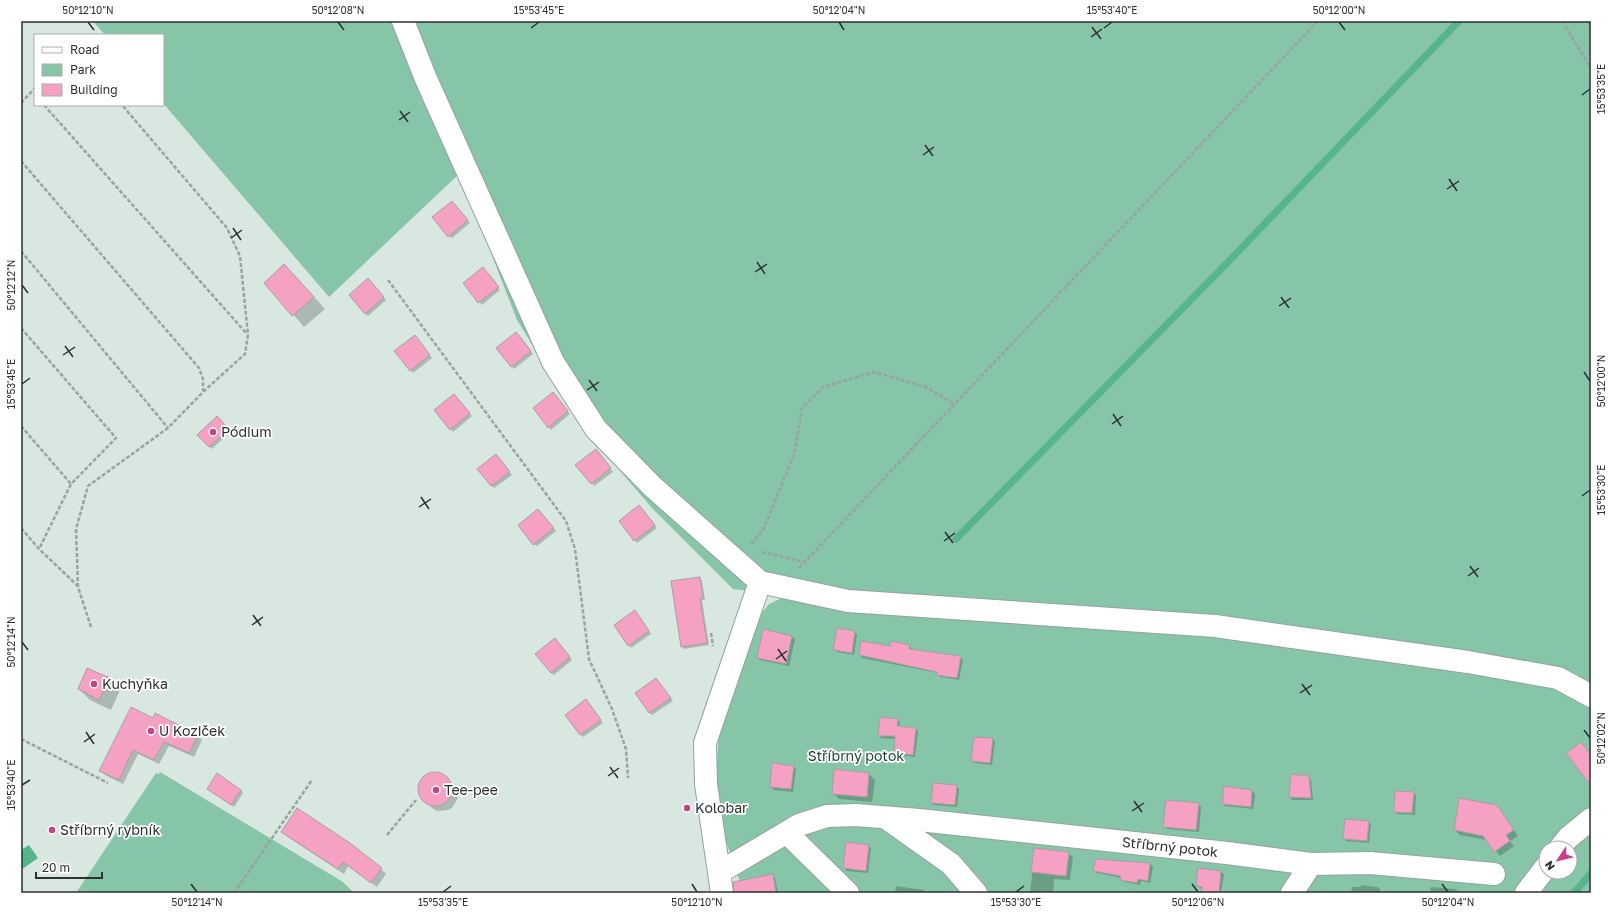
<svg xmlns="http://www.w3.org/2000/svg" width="1612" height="914" font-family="'Golos Text',sans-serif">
<rect width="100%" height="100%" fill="#d8e7df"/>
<g fill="#86c5a7" fill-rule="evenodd">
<path d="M93,21H1591V893H741L740,882L714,806L719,732L760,615L769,604L788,595L733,589L652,508L585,430L517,320L460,173L329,297L163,103V35H105ZM1546,848H1570V872H1546Z"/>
<path d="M160,772L343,882L354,893H76L156,773L159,774Z"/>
</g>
<path fill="#57b58d" d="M29,845L38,858L21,870V850Z"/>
<g fill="#0003">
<path d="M455,205L470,223L452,238L449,236Z"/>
<path d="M486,271L500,290L482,305L464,283Z"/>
<path d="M296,277L325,309L304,327L266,283Z"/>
<path d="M371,282L386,300L368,316L365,313Z"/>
<path d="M519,335L533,354L514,369L497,348Z"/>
<path d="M417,339L432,358L413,373L411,370Z"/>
<path d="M556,396L570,414L551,430L549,427Z"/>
<path d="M457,398L472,416L453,432L451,429Z"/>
<path d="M217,418L230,432L212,449L198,435Z"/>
<path d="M598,453L613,472L594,486L592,483Z"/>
<path d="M498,458L512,475L494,488L478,469Z"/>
<path d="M642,509L657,528L637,543L635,540Z"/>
<path d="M541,513L556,531L537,546L534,544Z"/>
<path d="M700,578L702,581L705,600H702L709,645L684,649L682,646Z"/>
<path d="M638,614L651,634L631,648L629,645Z"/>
<path d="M764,630L792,637L795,639L789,666L760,660L758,657Z"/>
<path d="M855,632L857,635L854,655L837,652L834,649Z"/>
<path d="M558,642L572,660L554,675L551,673Z"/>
<path d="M910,646L912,650L960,657L963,660L959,680L940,677L938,673L862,658L860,655L891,647Z"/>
<path d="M109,679L120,690L111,710L90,700L79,689Z"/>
<path d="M656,679L673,701L652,715L649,712Z"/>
<path d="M589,703L603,723L583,737L580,734Z"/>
<path d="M154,719L197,735L202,740L194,757L169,746L159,764L138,754L123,784L105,775L101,771Z"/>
<path d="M897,720L900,722L899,727L915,728L918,731L915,757L898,755L895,753L896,739L881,738L879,736Z"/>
<path d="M992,739L995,742L992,765L975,763L972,761Z"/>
<path d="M793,767L796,769L793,792L774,790L771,787Z"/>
<path d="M431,773L442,774L456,787L458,798L452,808L448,810L437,811L432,808L420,794V783L427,775Z"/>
<path d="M869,774L875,780L872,802L839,799L833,793Z"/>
<path d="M1309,777L1311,780L1313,800H1292L1290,797Z"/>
<path d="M956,786L959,789L957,807L934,805L932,803Z"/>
<path d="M241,790L243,793L234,807L211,791Z"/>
<path d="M1252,791L1255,794L1253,809L1225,806L1223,803Z"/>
<path d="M1413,793L1416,795L1415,815L1397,814L1395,811Z"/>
<path d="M1198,804L1201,807L1199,832L1167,829L1164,826Z"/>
<path d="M1496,806L1518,836L1510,841L1514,846L1500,856L1487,840L1460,835L1455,830Z"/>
<path d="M1369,822L1371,824L1369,843L1346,841L1344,838Z"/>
<path d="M282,832L381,869L386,874L377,887L348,866L344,874L288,837Z"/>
<path d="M869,846L871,848L868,873L847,871L844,868Z"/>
<path d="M1035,849L1068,853L1073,857L1070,880L1054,879L1053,893H1030Z"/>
<path d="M1096,860L1150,864L1153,867L1150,883L1141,881L1140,885L1124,882L1122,878L1097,873L1094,871Z"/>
<path d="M1221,872L1224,874L1221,893H1203V889L1197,886Z"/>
<path d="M772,875L775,878L778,893H750Z"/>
<path d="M1361,885L1377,887L1380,889V893H1351L1352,887H1361Z"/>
<path d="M896,886L923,890L926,893H895Z"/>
<path d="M1431,887L1456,889L1459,893H1430Z"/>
</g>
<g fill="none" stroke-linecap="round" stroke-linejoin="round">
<g stroke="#57b58d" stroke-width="7">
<path d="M1590,21L1591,22"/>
<path d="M956,539L1229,261L1459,21"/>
<path d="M1574,893L1591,873"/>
</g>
</g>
<g fill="#f5a1c4" stroke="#ac9da3">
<path d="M452,201L468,220L448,237L432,217Z"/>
<path d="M284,264L314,297L292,316L264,283Z"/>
<path d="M483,267L499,287L478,303L463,283Z"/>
<path d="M368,278L384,297L365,314L349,295Z"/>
<path d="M516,332L531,351L511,367L496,348Z"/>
<path d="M415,335L430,355L410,371L394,351Z"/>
<path d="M553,392L568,411L548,428L533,408Z"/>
<path d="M454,394L470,413L450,430L434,410Z"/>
<path d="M217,416L229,429L209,447L197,435Z"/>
<path d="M596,449L611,468L591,484L575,465Z"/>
<path d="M496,454L510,472L491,486L477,469Z"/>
<path d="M639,505L655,525L634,541L619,521Z"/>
<path d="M538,509L554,528L533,545L518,525Z"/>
<path d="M700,577L703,597L700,598L707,643L681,647L671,581Z"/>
<path d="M635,610L649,631L628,646L614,625Z"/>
<path d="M837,628L855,631L852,653L833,650Z"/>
<path d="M763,629L792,636L786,664L757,658Z"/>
<path d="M555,638L570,657L551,673L535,654Z"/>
<path d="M861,641L890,646L891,641L910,645L909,649L961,656L957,678L936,675L937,672L859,655Z"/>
<path d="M87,668L110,678L99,700L78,689Z"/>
<path d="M656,678L671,698L649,713L635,693Z"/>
<path d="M586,699L601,720L580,735L565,715Z"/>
<path d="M131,707L153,718L155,713L198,735L189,753L164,742L154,760L133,750L119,780L99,771Z"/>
<path d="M880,717L898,719L897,726L916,728L913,755L894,753L895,736H878Z"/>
<path d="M974,737L993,738L990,763L971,761Z"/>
<path d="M1581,742L1591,755V786L1566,753Z"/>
<path d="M772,763L794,766L791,789L770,787Z"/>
<path d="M834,769L869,773L867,797L832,794Z"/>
<circle cx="435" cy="789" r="17"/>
<path d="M217,773L241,790L231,805L207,789Z"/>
<path d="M1291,774L1309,776L1311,798L1289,797Z"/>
<path d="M933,783L957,785L955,805L931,803Z"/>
<path d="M1224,786L1252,790L1251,807L1222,804Z"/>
<path d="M1395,791L1414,792L1412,813L1394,812Z"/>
<path d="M1459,798L1497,805L1514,830L1506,835L1510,841L1494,852L1483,836L1454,830Z"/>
<path d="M1166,800L1199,803L1196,830L1163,827Z"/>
<path d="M297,808L350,843L382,868L371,883L343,862L338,869L281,832Z"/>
<path d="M1345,819L1369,821L1367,841L1343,839Z"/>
<path d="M846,842L869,845L866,871L843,868Z"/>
<path d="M1034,848L1069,852L1066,876L1031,872Z"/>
<path d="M1095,859L1150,863L1148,881L1138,879L1137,883L1120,880L1121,876L1093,871Z"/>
<path d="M1198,868L1221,871L1219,893H1202V887L1196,886Z"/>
<path d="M773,874L776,893H734L733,882Z"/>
</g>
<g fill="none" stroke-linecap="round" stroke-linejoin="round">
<defs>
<g id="minor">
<path d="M403,21L426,79L553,362L596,429L653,487L760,582L848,601L1215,626L1468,662L1558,678L1591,696"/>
<path d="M886,818L951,864L976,893"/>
<path d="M787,833L848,893"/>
<path d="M1560,848L1568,838L1591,819"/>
<path id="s1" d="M720,872L799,825L827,816L856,815L919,820L1227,853L1311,864L1370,863L1494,874"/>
<path d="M722,893L706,784L705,743L760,582"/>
<path d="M1292,893L1311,864"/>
<path d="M1526,893L1546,867"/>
</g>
</defs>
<use href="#minor" stroke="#95a39c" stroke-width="24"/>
<g stroke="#98a49d" stroke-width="2.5" stroke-dasharray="4 2" stroke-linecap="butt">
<path d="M1562,21L1591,68"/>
<path d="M21,24L23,21"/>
<path d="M21,103L35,88"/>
<path d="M44,105L247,334"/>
<path d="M21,161L199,368L203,379V391"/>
<path d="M21,251L168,428"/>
<path d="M388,280L566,521L575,549L589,659L612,709L626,749L628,778"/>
<path d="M21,328L116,438L71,484L39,549"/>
<path d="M21,426L71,484"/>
<path d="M21,528L39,549L78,586"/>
<path d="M751,544L763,530L794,455L802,408L823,387L874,372L926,387L954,404"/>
<path d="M762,552L804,562"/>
<path d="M799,568L1318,21"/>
<path d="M91,627L78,587L76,529L88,486L168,428L204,391L245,354L248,335L240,256L227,228L122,105"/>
<path d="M711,633L713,646"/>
<path d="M21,739L108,783"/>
<path d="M387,835L416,800"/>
<path d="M234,893L312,780"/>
</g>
<use href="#minor" stroke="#fff" stroke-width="22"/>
</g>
<path fill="none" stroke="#2c312e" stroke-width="1.5" d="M88,22L94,30M338,22L344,30M839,22L844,30M1339,22L1345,30M1092,27L1101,39M531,28L539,22M1104,28L1112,22M1091,37L1102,29M1582,95L1590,89M400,111L408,122M399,120L410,112M925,145L933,156M923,155L934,147M1449,179L1457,191M1447,189L1459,181M233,228L241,240M231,238L242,230M757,262L765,274M755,272L767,264M22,285L28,293M1281,297L1289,308M1279,306L1291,298M65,346L73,357M63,355L75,347M1584,372L1590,381M589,380L597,391M22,384L30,378M587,390L599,382M1113,414L1121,426M1112,424L1123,416M1582,496L1590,490M421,497L429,509M419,507L431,499M945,532L953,543M944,541L955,533M1470,566L1478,577M1468,576L1479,568M253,615L261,626M252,625L263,617M22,642L28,650M778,649L786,661M776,659L787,651M1302,684L1310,695M1300,693L1312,685M1584,730L1590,738M86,732L94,744M84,742L95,734M610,767L618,778M608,776L619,768M22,785L30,780M1134,801L1142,812M1132,811L1144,803M191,884L197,892M692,884L697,892M1192,884L1198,892M1442,884L1448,892M443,892L451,886M1016,892L1024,886"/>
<g fill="#c74286" stroke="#fff" stroke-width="1.5">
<circle cx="213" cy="432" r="4"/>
<circle cx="94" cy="684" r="4"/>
<circle cx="151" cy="731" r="4"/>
<circle cx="436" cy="790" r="4"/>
<circle cx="687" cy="808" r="4"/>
<circle cx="52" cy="830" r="4"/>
</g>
<g text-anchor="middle" stroke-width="3.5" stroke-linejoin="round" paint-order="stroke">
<g font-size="14" fill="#2c312e" stroke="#fff" text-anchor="start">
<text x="221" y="437">Pódium</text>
<text x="102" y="689">Kuchyňka</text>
<text x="159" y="736">U Koziček</text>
<text x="444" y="795">Tee-pee</text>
<text x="695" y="813">Kolobar</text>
<text x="60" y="835">Stříbrný rybník</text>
</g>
<g font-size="14" fill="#1f4736" stroke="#fff">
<text x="856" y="761">Stříbrný potok</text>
</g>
<g font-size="14" fill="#2c312e" stroke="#fff">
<text dy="5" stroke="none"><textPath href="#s1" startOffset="466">Stříbrný potok</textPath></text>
</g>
</g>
<rect width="1612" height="914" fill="none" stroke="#ffffff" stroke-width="44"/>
<rect x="34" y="34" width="130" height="72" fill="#ffffff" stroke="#abadab"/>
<rect x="42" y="47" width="20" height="6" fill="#ffffff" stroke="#abadab"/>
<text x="70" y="54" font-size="12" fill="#2c312e">Road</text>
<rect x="42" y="64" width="20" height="12" fill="#86c5a7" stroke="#abadab"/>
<text x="70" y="74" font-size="12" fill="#2c312e">Park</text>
<rect x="42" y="84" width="20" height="12" fill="#f5a1c4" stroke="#abadab"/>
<text x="70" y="94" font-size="12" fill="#2c312e">Building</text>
<g transform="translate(1558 860) rotate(235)"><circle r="19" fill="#ffffff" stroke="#abadab"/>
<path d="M0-3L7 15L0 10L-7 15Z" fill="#c74286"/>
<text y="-6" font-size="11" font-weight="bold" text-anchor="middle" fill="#2c312e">N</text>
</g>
<path d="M36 872v6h66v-6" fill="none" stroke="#2c312e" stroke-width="2"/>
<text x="42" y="872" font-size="12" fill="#2c312e" stroke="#ffffff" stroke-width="3" paint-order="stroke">20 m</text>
<rect x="22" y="22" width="1568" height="870" fill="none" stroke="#2c312e" stroke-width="1.5"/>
<g font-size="10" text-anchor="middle" fill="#2c312e">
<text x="88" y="14">50°12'10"N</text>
<text x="338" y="14">50°12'08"N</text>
<text x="539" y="14">15°53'45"E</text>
<text x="839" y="14">50°12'04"N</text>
<text x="1112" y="14">15°53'40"E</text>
<text x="1339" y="14">50°12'00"N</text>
<text transform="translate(1601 89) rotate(-90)" y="4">15°53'35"E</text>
<text transform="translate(11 285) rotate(-90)" y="4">50°12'12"N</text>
<text transform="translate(1601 381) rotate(-90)" y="4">50°12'00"N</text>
<text transform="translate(11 384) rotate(-90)" y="4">15°53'45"E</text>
<text transform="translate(1601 490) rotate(-90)" y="4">15°53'30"E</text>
<text transform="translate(11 642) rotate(-90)" y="4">50°12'14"N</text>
<text transform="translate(1601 738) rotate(-90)" y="4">50°12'02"N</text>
<text transform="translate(11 785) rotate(-90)" y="4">15°53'40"E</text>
<text x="197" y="906">50°12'14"N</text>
<text x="443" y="906">15°53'35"E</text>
<text x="697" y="906">50°12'10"N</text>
<text x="1016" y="906">15°53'30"E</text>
<text x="1198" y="906">50°12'06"N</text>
<text x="1448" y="906">50°12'04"N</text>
</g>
</svg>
